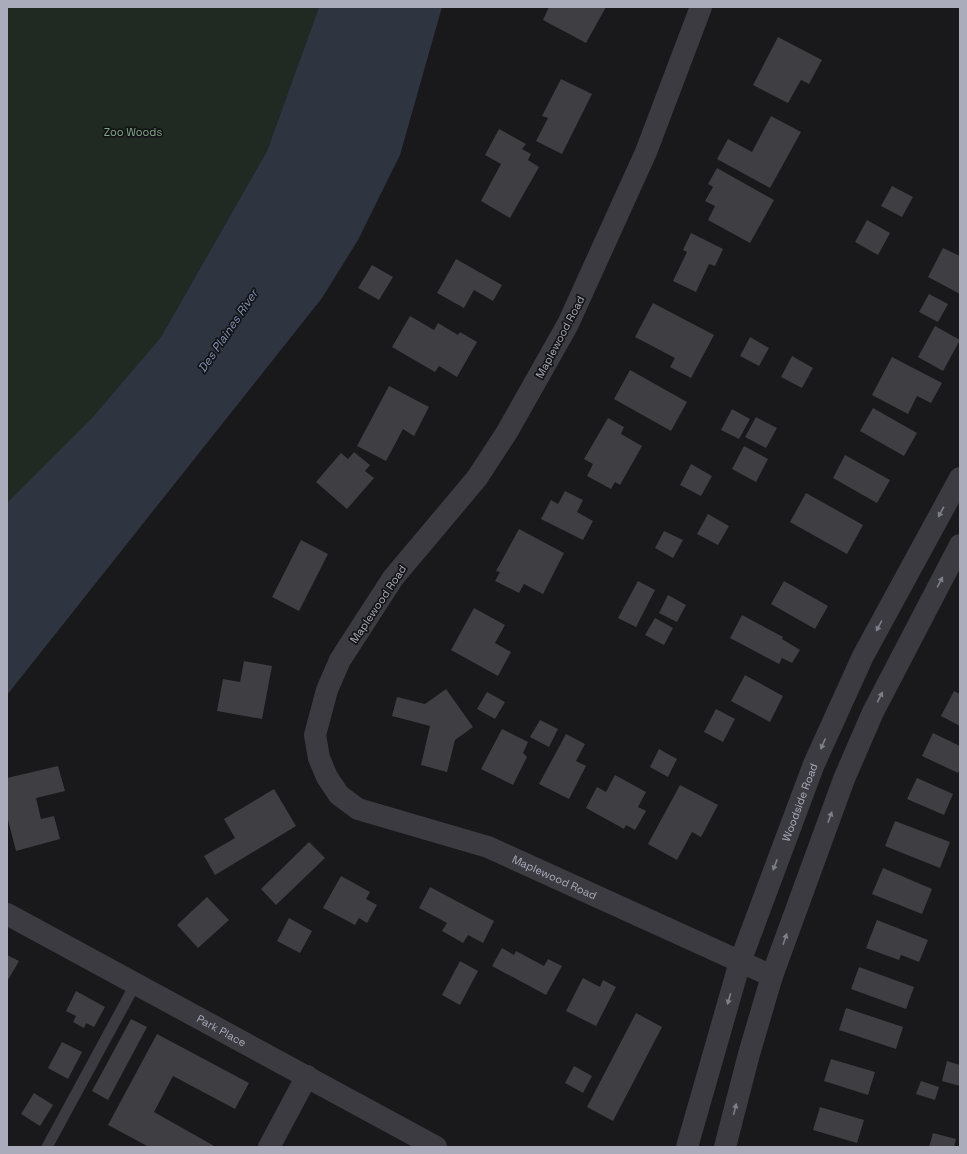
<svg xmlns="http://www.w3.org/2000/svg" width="967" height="1154" font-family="'Space Grotesk',sans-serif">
<rect width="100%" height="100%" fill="#19191b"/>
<path fill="#202a23" d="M7,7H319L267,151L161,337L91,419L7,503Z"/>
<path fill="#2e3440" d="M319,7H442L400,155L358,240L322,298L7,695V503L91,419L161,337L267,151Z"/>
<g fill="#3e3e43">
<path d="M549,7H606L586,43L543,20Z"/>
<path d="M778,37L822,60L809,84L801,80L788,103L753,85Z"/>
<path d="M561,79L592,94L562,154L536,141L548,118L542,116Z"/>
<path d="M771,116L801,132L770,188L717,159L728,139L752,152Z"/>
<path d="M499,129L526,144L522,149L531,154L528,160L539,167L510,218L481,201L501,164L485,155Z"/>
<path d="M717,168L774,200L750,243L708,220L715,206L705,201L713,187L708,184Z"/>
<path d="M892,186L913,197L902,217L881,206Z"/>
<path d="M867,220L890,233L878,255L855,242Z"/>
<path d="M691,233L723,249L715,266L709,264L696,292L673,281L687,252L683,250Z"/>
<path d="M943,248L960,256V294L928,277Z"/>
<path d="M456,259L502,285L493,301L474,290L464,308L437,293Z"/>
<path d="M372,265L393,277L379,300L358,288Z"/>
<path d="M929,294L948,304L938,322L919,312Z"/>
<path d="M653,303L714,335L691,378L670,367L675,358L635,337Z"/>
<path d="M410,316L434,330L438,323L458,335L460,332L477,342L457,377L439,366L435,372L392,347Z"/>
<path d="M935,326L960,340L943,371L918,357Z"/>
<path d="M750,337L769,348L759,366L740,356Z"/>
<path d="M792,356L813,368L802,388L781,377Z"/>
<path d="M892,357L942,383L931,403L917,396L908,414L872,395Z"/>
<path d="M630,370L687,402L671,431L614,399Z"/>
<path d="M389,386L429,407L414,436L403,429L386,461L357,446Z"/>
<path d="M873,408L917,433L904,456L860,431Z"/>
<path d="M732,409L750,419L739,439L721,430Z"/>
<path d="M756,417L777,428L766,448L745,437Z"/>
<path d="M608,418L624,427L621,434L642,446L620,485L615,482L611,489L587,476L593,464L584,459Z"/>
<path d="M744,446L768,459L756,482L732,469Z"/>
<path d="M354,452L370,465L365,471L374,478L347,509L316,482L341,453L348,459Z"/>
<path d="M845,455L890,480L877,503L833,478Z"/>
<path d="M691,464L712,476L701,496L680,485Z"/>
<path d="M565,491L583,500L577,512L593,521L583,540L541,519L551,500L558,504Z"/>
<path d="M806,493L863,525L847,554L790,522Z"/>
<path d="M708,514L729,526L718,545L697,534Z"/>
<path d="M519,529L564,553L543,594L524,584L519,593L495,581L500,572L496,571Z"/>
<path d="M664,531L683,540L673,558L655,548Z"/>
<path d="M301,540L328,554L299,611L272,597Z"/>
<path d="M638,581L655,590L636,627L618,618Z"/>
<path d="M784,581L828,606L815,629L771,604Z"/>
<path d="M668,595L686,605L677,622L659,613Z"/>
<path d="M474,608L505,625L495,643L511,652L498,676L451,650Z"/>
<path d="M742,615L783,637L782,639L800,650L792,663L782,658L779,664L730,638Z"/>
<path d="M655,618L673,628L664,645L645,635Z"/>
<path d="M244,661L272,666L262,719L217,711L223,679L240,682Z"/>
<path d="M745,675L783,696L770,722L731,701Z"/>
<path d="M446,689L473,727L455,740L447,772L421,765L430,726L392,716L397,697L425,704Z"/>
<path d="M954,691L960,694V726L941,716Z"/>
<path d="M487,692L505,702L495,719L477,709Z"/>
<path d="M716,709L735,719L723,742L704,732Z"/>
<path d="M540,720L558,729L549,747L530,737Z"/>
<path d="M502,729L528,742L523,753L527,757L513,785L481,769Z"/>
<path d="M933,733L960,746V768L958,773L922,756Z"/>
<path d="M566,734L585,744L576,761L586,766L569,799L539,784Z"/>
<path d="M659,749L677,759L668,777L650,767Z"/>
<path d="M58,766L65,791L36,798L41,819L54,816L60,839L16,851L7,816V778Z"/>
<path d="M615,775L646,792L638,807L646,811L635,830L626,825L624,829L586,808L597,787L606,792Z"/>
<path d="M917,778L953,794L944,815L907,799Z"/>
<path d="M680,785L718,805L701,837L692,832L677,860L648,844Z"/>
<path d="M274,789L296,826L215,875L204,856L235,838L224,819Z"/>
<path d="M895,821L950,842L940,868L885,846Z"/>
<path d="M309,842L325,858L276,905L261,889Z"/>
<path d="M883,868L932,889L922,914L872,894Z"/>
<path d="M341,876L370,892L366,899L377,905L367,923L359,918L355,925L323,908Z"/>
<path d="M430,887L494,921L483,943L468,935L463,943L442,931L447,923L419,908Z"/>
<path d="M207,897L229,920L198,948L177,925Z"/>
<path d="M289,918L312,931L300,953L277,941Z"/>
<path d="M877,920L928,940L919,962L901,955L899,960L866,948Z"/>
<path d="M502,948L514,955L516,951L544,966L548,959L562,966L546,995L492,966Z"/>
<path d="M7,955L19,961L8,980H7Z"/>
<path d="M460,961L478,971L460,1005L442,995Z"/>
<path d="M859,967L914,987L906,1009L851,989Z"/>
<path d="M583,978L600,987L603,980L616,987L596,1026L566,1011Z"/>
<path d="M76,991L105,1007L94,1027L86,1023L84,1028L73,1022L76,1016L66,1011Z"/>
<path d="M846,1008L903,1027L896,1049L839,1030Z"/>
<path d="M636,1013L662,1027L613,1121L587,1107Z"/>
<path d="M131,1019L147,1027L108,1100L92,1091Z"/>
<path d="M157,1034L249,1083L235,1109L173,1076L154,1112L216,1147H149L108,1125Z"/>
<path d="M62,1042L82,1052L68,1079L48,1068Z"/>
<path d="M831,1059L875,1072L868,1095L824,1081Z"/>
<path d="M947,1061L960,1065V1086L942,1081Z"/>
<path d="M574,1066L592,1076L583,1093L565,1083Z"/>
<path d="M921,1081L939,1087L935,1100L916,1094Z"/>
<path d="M34,1093L53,1105L40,1126L21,1114Z"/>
<path d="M820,1107L864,1120L857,1143L813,1130Z"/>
<path d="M933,1133L956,1139L954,1147H929Z"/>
</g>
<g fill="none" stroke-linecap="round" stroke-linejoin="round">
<path stroke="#3c3b42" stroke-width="11" d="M47,1147L136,983"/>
<g stroke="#3c3b42" stroke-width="22">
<path id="s1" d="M701,7L646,152L568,324L507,432L477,478L393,578L340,660L327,690L315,735L319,758L327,777L339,795L358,809L488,847L772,976"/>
<path id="s2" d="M7,914L436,1147"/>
<path d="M269,1147L307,1076"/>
</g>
<g stroke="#3c3b42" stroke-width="22">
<path id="s3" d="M687,1147L740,962L814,764L863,656L960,478"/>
<path d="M725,1147L749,1054L772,976L844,779L873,712L960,545"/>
</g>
</g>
<defs><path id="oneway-solid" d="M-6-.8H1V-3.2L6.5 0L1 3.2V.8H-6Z"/></defs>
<g fill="#7e7f8b">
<use href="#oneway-solid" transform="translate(941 512) rotate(119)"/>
<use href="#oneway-solid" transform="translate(940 582) rotate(-62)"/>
<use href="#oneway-solid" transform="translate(879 626) rotate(118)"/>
<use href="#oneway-solid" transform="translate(880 697) rotate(-63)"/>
<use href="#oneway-solid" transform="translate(823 744) rotate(114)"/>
<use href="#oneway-solid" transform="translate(830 817) rotate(-70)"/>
<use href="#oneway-solid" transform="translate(775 865) rotate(111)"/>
<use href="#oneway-solid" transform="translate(785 939) rotate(-71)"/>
<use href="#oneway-solid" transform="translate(729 999) rotate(106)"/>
<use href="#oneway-solid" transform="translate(735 1109) rotate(-76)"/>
</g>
<g text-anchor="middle" stroke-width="3.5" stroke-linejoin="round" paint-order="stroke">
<g font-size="11" fill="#81a78b" stroke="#141416">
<text x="133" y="136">Zoo Woods</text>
</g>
<g font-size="11" fill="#aaacbb" stroke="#141416">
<text transform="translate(560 337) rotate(-62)" y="4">Maplewood Road</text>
<text transform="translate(378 604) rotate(-56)" y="4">Maplewood Road</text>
<text dy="4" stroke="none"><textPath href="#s3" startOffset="363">Woodside Road</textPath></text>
<text dy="4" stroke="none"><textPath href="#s1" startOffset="1128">Maplewood Road</textPath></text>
<text dy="4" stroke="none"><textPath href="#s2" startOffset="244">Park Place</textPath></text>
</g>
<g font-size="12" font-style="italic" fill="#8092b7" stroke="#141416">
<text transform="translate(228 331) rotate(-56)" y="4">Des Plaines River</text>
</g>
</g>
<rect width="967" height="1154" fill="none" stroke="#aaacbb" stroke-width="16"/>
</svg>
